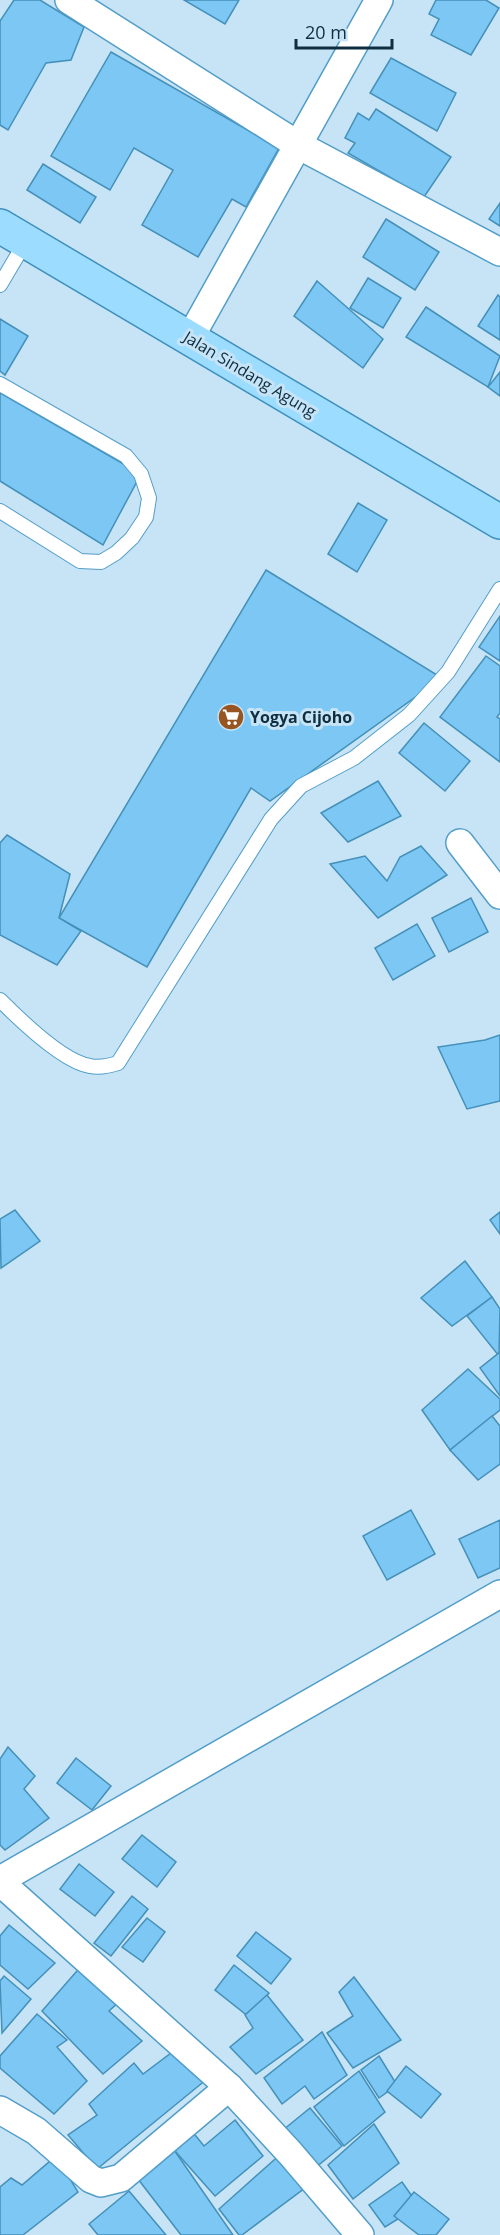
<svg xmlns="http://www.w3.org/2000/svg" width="500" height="2235" font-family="'Open Sans',sans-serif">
<rect width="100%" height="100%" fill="#c7e4f6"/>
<g fill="#7cc7f3" stroke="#4490b9" stroke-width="1.5">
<path d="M14,0H40L84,27L71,60L46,63L8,130L0,125V21Z"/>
<path d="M184,0H239L225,24Z"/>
<path d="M436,0H486L499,8L471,55L431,35L439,19L429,14Z"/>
<path d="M111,52L279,148L246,207L232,199L198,257L142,225L173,170L134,148L110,190L51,156Z"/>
<path d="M391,58L456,93L437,131L370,93Z"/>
<path d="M376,109L451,157L424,197L348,153L355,143L345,138L358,113L369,120Z"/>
<path d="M43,164L96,197L80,223L27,190Z"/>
<path d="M500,203V226L489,219Z"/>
<path d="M386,219L439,252L415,290L363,257Z"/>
<path d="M368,278L401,298L383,328L350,308Z"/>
<path d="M317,281L383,339L363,368L294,316Z"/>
<path d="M498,295L500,297V340L478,326Z"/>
<path d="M426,307L500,356L488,387L406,337Z"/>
<path d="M0,319L28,336L5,375L0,371Z"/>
<path d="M500,372V396L488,387Z"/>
<path d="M0,393L141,474L103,545L0,481Z"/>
<path d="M358,503L387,520L357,572L328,554Z"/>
<path d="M266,570L442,678L270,801L251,788L147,967L59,918Z"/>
<path d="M500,616V661L479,647Z"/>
<path d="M486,656L500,666V713L497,717L500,719V762L440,717Z"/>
<path d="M424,723L470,761L445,791L399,753Z"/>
<path d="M378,781L401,816L348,842L321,813Z"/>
<path d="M7,835L70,874L59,918L81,931L57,965L0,935V843Z"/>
<path d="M421,846L447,875L378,918L330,864L365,856L387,881L400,857Z"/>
<path d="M471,898L488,932L449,952L432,918Z"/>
<path d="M417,924L435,956L393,980L375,948Z"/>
<path d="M500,1035V1101L467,1109L438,1047L485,1040Z"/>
<path d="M15,1210L40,1241L1,1268L0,1219Z"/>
<path d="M500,1212V1234L490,1220Z"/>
<path d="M465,1261L492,1297L452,1326L421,1298Z"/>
<path d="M492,1297L500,1309L499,1356L467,1316Z"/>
<path d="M500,1352V1396L480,1368Z"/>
<path d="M468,1369L500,1399V1410L450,1450L422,1410Z"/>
<path d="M492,1416L500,1426V1464L478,1480L450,1450Z"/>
<path d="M411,1510L435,1554L387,1580L363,1536Z"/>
<path d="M500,1520V1568L478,1578L459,1539Z"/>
<path d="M8,1747L35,1776L24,1789L49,1818L5,1850L0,1845V1759Z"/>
<path d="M76,1758L111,1786L92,1810L57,1783Z"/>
<path d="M142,1835L176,1862L157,1887L122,1859Z"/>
<path d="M79,1864L114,1892L95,1916L60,1889Z"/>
<path d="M132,1896L148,1909L111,1956L94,1943Z"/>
<path d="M147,1918L165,1932L143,1962L122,1947Z"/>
<path d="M9,1925L55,1963L28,1989L0,1965V1936Z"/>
<path d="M256,1932L291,1959L271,1984L237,1956Z"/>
<path d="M83,1964L120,2001L109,2011L142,2041L103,2074L42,2011Z"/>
<path d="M234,1965L269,1993L249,2017L215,1990Z"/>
<path d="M4,1976L31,1999L2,2033L0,1981Z"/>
<path d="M354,1977L401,2040L353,2068L327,2033L353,2016L339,1992Z"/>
<path d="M267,1995L303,2040L256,2074L230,2047L253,2028L245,2015Z"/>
<path d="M37,2014L67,2040L57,2047L87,2081L54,2114L0,2068V2056Z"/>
<path d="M322,2032L347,2075L314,2099L305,2086L282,2104L264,2078Z"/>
<path d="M179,2047L207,2079L97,2169L68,2135L97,2115L89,2104L134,2063L143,2074Z"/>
<path d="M379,2056L397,2085L379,2098L361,2070Z"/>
<path d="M406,2066L441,2094L421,2118L387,2091Z"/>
<path d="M359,2071L385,2112L344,2146L314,2107Z"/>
<path d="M310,2108L342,2146L315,2168L283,2130Z"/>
<path d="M235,2120L263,2156L215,2196L167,2142L187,2125L204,2146Z"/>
<path d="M374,2124L399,2163L353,2199L328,2165Z"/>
<path d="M172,2147L233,2235H181L138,2179Z"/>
<path d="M283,2152L309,2185L242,2235H239L219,2209Z"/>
<path d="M56,2156L78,2192L23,2235H0V2187L11,2178L22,2185Z"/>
<path d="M402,2182L419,2206L385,2227L369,2205Z"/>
<path d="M129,2191L166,2235H98L89,2224Z"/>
<path d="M414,2192L449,2219L436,2235H419L394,2216Z"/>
</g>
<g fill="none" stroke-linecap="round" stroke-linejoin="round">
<defs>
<g id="lane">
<path d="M0,285L26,241"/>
<path d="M0,384L126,456L141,474L149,498L146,517L132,538L116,553L101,562L80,561L0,511"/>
<path d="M0,1000C20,1020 63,1062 90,1066C100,1068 109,1066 118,1063L271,819L301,786L354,758L409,715L448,672L500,589"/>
</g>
<g id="street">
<path d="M69,0L298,145L500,252"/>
<path d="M190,338L379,0"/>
<path d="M460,843L500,895"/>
<path d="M0,1880L500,1594"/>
<path d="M0,1882L229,2087L290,2153L360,2235"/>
<path d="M0,2110L36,2131L91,2179L101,2183L121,2178L229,2087"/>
</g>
<path id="primary" d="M0,226L500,522"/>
</defs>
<use href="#lane" stroke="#539ec8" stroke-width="16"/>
<use href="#street" stroke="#539ec8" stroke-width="30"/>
<use href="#primary" stroke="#3f90bc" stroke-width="36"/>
<use href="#lane" stroke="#fff" stroke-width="14"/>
<use href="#street" stroke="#fff" stroke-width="27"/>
<use href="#primary" stroke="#9bdcff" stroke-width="33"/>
</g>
<defs>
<symbol id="supermarket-disc" viewBox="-11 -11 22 22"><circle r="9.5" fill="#975521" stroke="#c7e4f6"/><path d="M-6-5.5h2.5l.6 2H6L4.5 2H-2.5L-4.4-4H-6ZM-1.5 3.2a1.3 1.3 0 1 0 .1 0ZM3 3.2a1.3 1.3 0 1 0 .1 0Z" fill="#fff"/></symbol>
</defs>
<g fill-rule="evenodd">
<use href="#supermarket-disc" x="216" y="702" width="30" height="30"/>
</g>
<g text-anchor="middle" stroke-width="6" stroke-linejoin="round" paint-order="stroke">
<g font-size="16" fill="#0e2e3f" stroke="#c7e4f6">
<text transform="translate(250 374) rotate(31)" y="6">Jalan Sindang Agung</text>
</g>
<g font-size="16" font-weight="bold" fill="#0e2e3f" stroke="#c7e4f6" text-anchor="start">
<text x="250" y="723">Yogya Cijoho</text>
</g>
</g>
<path d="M296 39v9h96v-9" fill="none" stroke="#0e2e3f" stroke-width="3"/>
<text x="305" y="39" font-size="18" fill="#0e2e3f" stroke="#c7e4f6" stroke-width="4.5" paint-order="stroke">20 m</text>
</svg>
